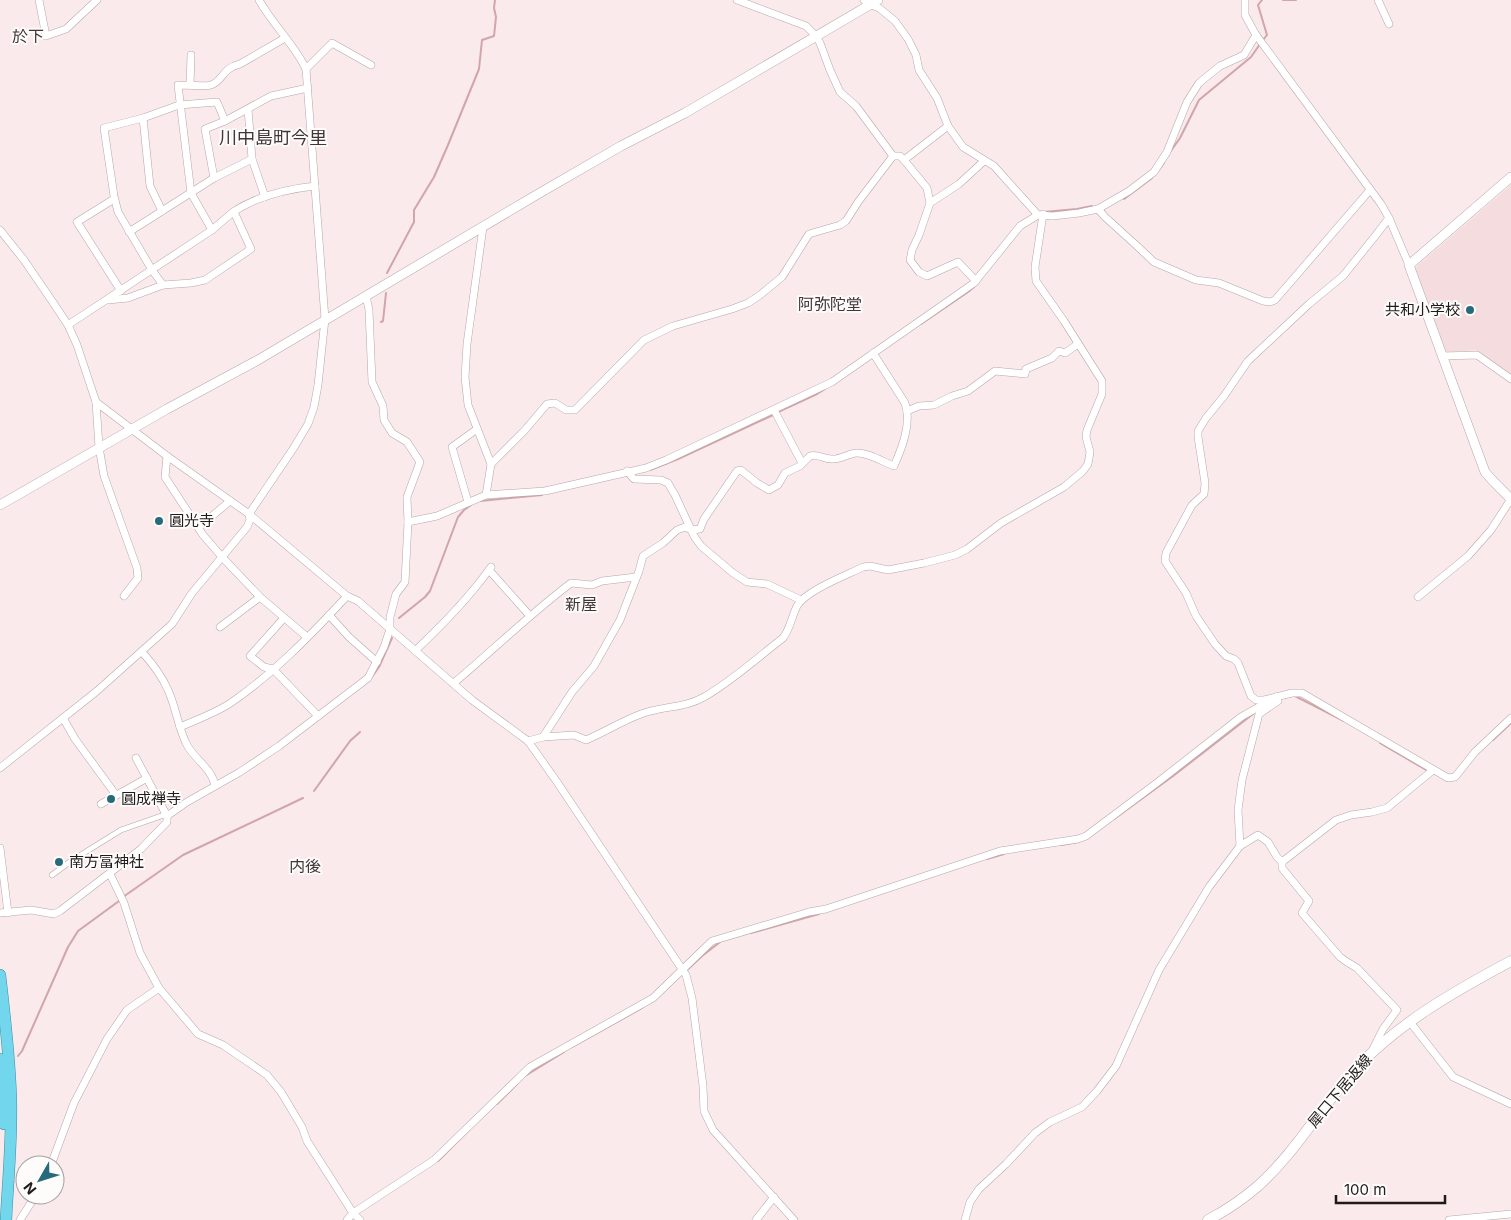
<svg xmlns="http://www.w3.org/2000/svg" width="1511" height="1220" font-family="Inter,'Noto Sans JP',sans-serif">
<rect width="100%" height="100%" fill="#faeaeb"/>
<path fill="#f5dcdf" d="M1511,185V376L1476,350L1447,352L1442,348L1415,271L1417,266Z"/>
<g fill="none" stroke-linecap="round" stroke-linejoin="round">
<g stroke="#d1a5aa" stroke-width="2">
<path d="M1262,0L1258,5L1267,35L1263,40"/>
<path d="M1283,0H1296"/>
<path d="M1170,152L1180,138L1199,100L1251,57L1260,44"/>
<path d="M1155,175L1164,163"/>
<path d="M1124,199L1152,178"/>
<path d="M1044,212L1077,209L1092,206"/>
<path d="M387,273L414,222V210L434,177L448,145L479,69L482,40L494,36L496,17L494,8L495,0"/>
<path d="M381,322L383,321L386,293"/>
<path d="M921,324L968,292L974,287"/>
<path d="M778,412L817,394L825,389"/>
<path d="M650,470L678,459L773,415"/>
<path d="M480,501L542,495"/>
<path d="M399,618L425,597L430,591L458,517L464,510L471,505"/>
<path d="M369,681L379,667L392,638"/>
<path d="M1295,696L1344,721"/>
<path d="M1493,740L1511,723"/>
<path d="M1380,743L1428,771"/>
<path d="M314,791L350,741L360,732"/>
<path d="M1114,819L1173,776L1253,714"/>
<path d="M1061,845L1078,842"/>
<path d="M987,859L1004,854"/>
<path d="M123,897L183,855L303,798"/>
<path d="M751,933L819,914"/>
<path d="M686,971L702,956L720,942"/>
<path d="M572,1047L642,1008"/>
<path d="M18,1056L22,1051L68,947L78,931L119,901"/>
<path d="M525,1076L564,1052"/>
<path d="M497,1104L517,1084"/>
<path d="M438,1161L470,1129"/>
</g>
<defs>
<path id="pedestrian" d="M52,875L71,861L121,830L164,815L167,816"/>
<g id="minor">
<path d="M39,0L46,36L66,29L97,0"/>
<path d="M737,0L806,26L816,36L820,43L830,70L840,92L856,106L893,156H900L904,160L948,126"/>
<path d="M864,0L869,4L879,8L895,21L908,39L916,55L919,70L937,98L948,126L963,147L994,166L1038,215"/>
<path d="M1245,0V15L1256,35L1381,204L1389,218L1409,265"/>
<path d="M1378,0L1389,24"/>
<path d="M306,69L332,43L371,65"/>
<path d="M190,85L191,55"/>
<path d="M143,118L150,186L162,211"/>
<path d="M252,159L265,197"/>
<path d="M904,160L927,188L930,203L959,184L984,161"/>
<path d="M214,178L205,129L225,121"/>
<path d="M114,199L77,222L121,291"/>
<path d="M930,203L919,235L912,250L910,260L919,272L927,276L958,262L976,281"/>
<path d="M1098,209L1105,217L1136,245L1154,262L1196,280L1219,283L1263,301L1270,302L1275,300L1370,190"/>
<path d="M1389,218L1376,235L1343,276L1309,304L1248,361L1224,396L1206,418L1198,431V437L1205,483L1204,494L1192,505L1166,553L1165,561L1186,593L1196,616L1215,644L1226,656L1234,659L1238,663L1251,696L1256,700H1264L1292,693H1302L1448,778L1455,777L1475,752L1511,718"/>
<path d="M483,227L467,344L465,377L468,405L491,464L486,495"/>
<path d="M0,230L24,260L52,301L68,325L77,345L96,402L99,447L104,476L137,568L138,578L124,596"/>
<path d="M212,230L191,193L178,85C185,85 205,87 211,85C223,81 222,68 240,64L285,38"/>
<path d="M129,232L214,178L252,159L248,109"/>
<path d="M163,285L152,270L118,212L114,196L104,128L143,118L179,105L217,102L225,121L271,96L308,88"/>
<path d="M108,300L128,298L163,285L191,283L205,280L251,249L234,212"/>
<path d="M68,325L212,230C219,224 226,218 233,212C257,196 287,189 315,186"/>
<path d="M1442,356L1477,355L1511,379"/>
<path d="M96,402L167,456L249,514L347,596L358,601L472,700L528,741L557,782L686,975L692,998L703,1086L704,1111L713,1130L794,1220"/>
<path d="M774,410L802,463"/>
<path d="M907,411L919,406L934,405L952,396L968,391L995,371L1025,374L1026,369L1052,358L1059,351L1065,353L1078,344"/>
<path d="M167,456L165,477L203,535L222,557L260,597L307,637"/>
<path d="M491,464L525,430L547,404L555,403L566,410H575L644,340L673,326L732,309L748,303L760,295L782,277L809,234L840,225L846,221L858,202L893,156"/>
<path d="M627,471L634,479L661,480L668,483L675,495L694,536L701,546L733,573L747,582L767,584L801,600"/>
<path d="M468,502L452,447L477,429"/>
<path d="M408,522L437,516L486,495L545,491L646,468L666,460L832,382L974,283L1020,226L1038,215L1053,216L1079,213L1098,209L1129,191L1154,172L1167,152L1187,102L1199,83L1220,66L1244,55L1256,35"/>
<path d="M199,527L230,501"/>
<path d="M489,570L530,616"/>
<path d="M1418,597L1468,556L1491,530L1511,499"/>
<path d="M329,615L349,637L377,662"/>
<path d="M284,618L250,656L264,667L273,669L318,716"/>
<path d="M220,627L260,597"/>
<path d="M415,651C442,625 469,598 491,567"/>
<path d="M142,652C152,663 162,676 168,690C176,707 178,728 187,745C195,760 212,768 215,786"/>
<path d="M454,683C493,650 530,614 571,583L592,585L602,581L636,577"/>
<path d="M63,718L75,739L116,795"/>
<path d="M180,727C196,720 218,712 232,702C274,673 312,634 347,596"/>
<path d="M543,737L572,692L594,666L620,620L639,571L643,556L663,543L677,530L685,527L692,530L700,529L704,519L737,471L741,470L757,483L769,490L778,485L785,473L800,466L810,456C818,453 824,460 833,459C841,459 848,454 856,453C868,452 883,462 894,466C902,448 912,423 905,403L873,353"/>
<path d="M528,741L543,737L574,735L586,740C605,732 622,721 641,714C662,706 685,708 704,697C732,681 757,658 783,638C790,629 792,616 797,606C805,591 847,575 863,567L870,566L888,570L924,563L955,555L967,549L1001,523L1064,487L1083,471L1088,464L1090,452L1086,437L1087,430L1102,394V381L1064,321L1036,281L1035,267L1043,214"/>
<path d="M136,758L167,816"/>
<path d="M0,768L97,691L172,624L192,593L247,527L250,520L249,514L293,449L308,424L314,407L318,385L325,319L306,69C294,44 273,25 259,0"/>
<path d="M101,804L147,778"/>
<path d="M1240,846L1238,810L1242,780L1259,714L1278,701L1276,697"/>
<path d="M0,848L8,913"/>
<path d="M1282,862L1336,820L1351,815L1372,812L1387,808L1433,770"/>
<path d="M110,874L124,903L140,953L159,988L198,1034L223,1045L267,1075L281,1092L302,1127L307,1141L353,1213L360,1220"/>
<path d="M0,913L31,910L54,914L60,911L141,849L167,822V816L187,802L240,772L279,746L368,678L384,647L390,629V617L396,594L405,582L408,522L407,497L420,462L407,442L392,433L384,420L383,406L372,382L369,310L366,296"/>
<path d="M1410,1022L1453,1077L1511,1104"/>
<path d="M51,1165L74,1103L107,1039L127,1010L159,988"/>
<path d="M20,1220L36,1195"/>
<path d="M347,1220L353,1213L434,1160L530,1067L653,998L712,941L809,912L826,909L1000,851L1078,839L1086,836L1158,782L1241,717L1276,697"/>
<path d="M756,1220L774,1197"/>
<path d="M965,1220L970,1202L979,1189L1006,1164L1035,1133L1050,1122L1082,1107L1097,1091L1116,1066L1159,970L1209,887L1240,846L1258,835L1268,842L1277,857L1282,862V868L1309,901L1302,913L1340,957L1347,962L1357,968L1397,1010L1383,1029L1372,1051"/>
<path d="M1449,1220L1511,1214"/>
</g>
<g id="tertiary">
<path d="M1511,177L1409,265L1485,472L1494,482L1511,499"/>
<path d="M0,505L167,409L258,360L538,194L621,146L685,113L878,0"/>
</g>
<path id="secondary" d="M1208,1220C1225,1211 1243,1199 1258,1186C1295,1153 1320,1108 1353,1072C1396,1024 1455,991 1511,961"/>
<g id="trunk">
<path d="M0,975C5,1017 10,1059 11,1101C12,1141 8,1180 6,1220"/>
<path d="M0,1059L4,1124"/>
</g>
</defs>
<use href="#pedestrian" stroke="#b6a7a9" stroke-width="6"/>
<use href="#minor" stroke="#b6a7a9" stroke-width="8"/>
<use href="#tertiary" stroke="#b6a7a9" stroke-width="10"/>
<use href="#secondary" stroke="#b6a7a9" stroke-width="11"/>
<use href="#trunk" stroke="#3e8da0" stroke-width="12"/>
<use href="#pedestrian" stroke="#fff" stroke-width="5"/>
<use href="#minor" stroke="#fff" stroke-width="7"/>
<use href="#tertiary" stroke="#fff" stroke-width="9"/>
<use href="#secondary" stroke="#fff" stroke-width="10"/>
<use href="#trunk" stroke="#72d6ec" stroke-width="11"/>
</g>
<g fill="#266b7b" stroke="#fefbfb" stroke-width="2">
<circle cx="1470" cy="310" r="5"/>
<circle cx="159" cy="521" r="5"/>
<circle cx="111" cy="799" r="5"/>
<circle cx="59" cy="862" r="5"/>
</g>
<g text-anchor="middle" stroke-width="4" stroke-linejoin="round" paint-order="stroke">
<g font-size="15" fill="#201a1b" stroke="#fefbfb" text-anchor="start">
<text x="1460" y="315" text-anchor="end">共和小学校</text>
<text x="169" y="526">圓光寺</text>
<text x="121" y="804">圓成禅寺</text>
<text x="69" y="867">南方冨神社</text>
</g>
<g font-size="15" fill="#201a1b" stroke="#fefbfb">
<text transform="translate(1340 1091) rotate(-50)" y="5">犀口下居返線</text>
</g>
<g font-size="16" fill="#413536" stroke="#fefbfb">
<text x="28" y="42">於下</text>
<text x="830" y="310">阿弥陀堂</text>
<text x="581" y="610">新屋</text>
<text x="305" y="872">内後</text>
</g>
<g font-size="18" fill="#413536" stroke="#fefbfb">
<text x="273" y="144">川中島町今里</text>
</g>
</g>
<g transform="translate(40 1180) rotate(231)"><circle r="24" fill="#fefbfb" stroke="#a5a1a1"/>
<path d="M0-4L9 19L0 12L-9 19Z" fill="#266b7b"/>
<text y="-8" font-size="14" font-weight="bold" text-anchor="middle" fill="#201a1b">N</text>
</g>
<path d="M1336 1195v8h109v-8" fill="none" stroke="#201a1b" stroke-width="2.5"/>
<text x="1344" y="1195" font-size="15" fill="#201a1b" stroke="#fefbfb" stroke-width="4" paint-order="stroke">100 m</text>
</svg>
